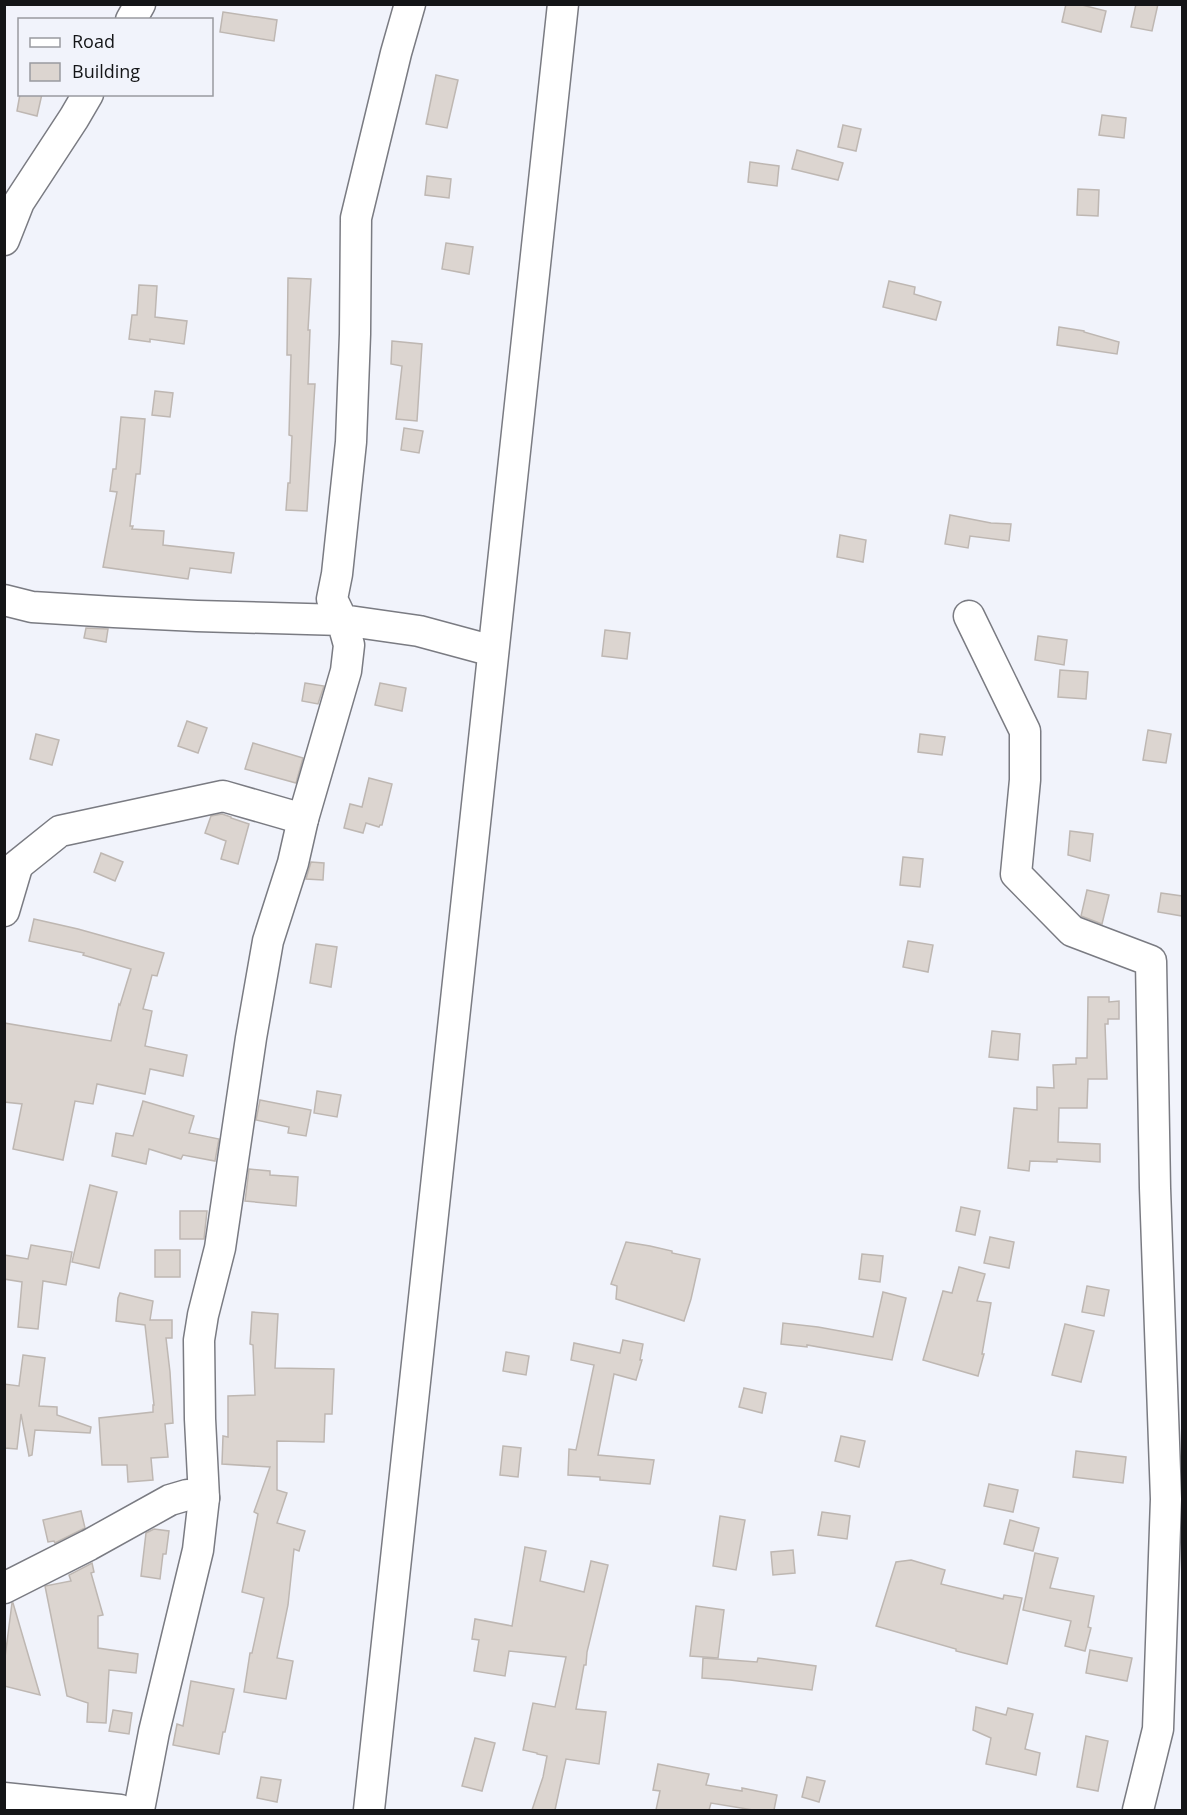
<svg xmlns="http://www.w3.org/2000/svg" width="1187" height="1815" font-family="'Open Sans',sans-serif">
<rect width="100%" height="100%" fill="#f1f3fb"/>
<g fill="#dcd5d0" stroke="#beb7b2" stroke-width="1.5">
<path d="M1066,4H1078L1106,11L1101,32L1062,22Z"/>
<path d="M1136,4H1158L1152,31L1131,27Z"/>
<path d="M223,12L277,20L274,41L220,32Z"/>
<path d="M436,75L458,80L447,128L426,124Z"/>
<path d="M20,94H42L37,116L17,111Z"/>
<path d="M1102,115L1126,118L1124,138L1099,135Z"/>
<path d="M843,125L861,129L856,151L838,147Z"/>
<path d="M797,150L843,163L838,180L792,169Z"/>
<path d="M750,162L779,166L777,186L748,182Z"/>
<path d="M427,176L451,179L449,198L425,195Z"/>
<path d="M1078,189L1099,190L1098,216L1077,215Z"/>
<path d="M446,243L473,247L469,274L442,269Z"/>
<path d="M288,278L311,279L308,330H310L308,384H315L307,511L286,510L288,483H290L292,436L289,435L291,355H287Z"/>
<path d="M889,281L915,287L914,294L941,302L936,320L883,307Z"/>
<path d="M139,285L157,286L155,317L187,321L184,344L150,339V342L129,339L132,315H137Z"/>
<path d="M1059,327L1084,331V332L1119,342L1117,354L1057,345Z"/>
<path d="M392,341L422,344L417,421L396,419L402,366L391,364Z"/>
<path d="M155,391L173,393L170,417L152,415Z"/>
<path d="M121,417L145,419L140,474H136L130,526H133L132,529L164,531L163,545L234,553L231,573L190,568L188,579L103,567L117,492L110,491L113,469H116Z"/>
<path d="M404,428L423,431L419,453L401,450Z"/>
<path d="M950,515L991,523L1011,524L1009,541L970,536L968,548L945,544Z"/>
<path d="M840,535L866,540L863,562L837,557Z"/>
<path d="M86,628L108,629L106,642L84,638Z"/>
<path d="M605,630L630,633L627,659L602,656Z"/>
<path d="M1038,636L1067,640L1064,665L1035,660Z"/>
<path d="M1060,670L1088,672L1086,699L1058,697Z"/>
<path d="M305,683L324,686L318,704L302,701Z"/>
<path d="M380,683L406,688L402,711L375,705Z"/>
<path d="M187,721L207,728L198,753L178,746Z"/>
<path d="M1148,730L1171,734L1166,763L1143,760Z"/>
<path d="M36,734L59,740L52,765L30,759Z"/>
<path d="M920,734L945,737L942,755L918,752Z"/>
<path d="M253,743L303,758L296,783L245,769Z"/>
<path d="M369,778L392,784L382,825H380L379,827L366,823L363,833L344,828L350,804L362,807Z"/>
<path d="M222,814L231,817V818L249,824L238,864L221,859L226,841L205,833L211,816Z"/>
<path d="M1070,831L1093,834L1090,861L1068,855Z"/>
<path d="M101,853L123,862L115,881L94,872Z"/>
<path d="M903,857L923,859L920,887L900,885Z"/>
<path d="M311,862L324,863L323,880L306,879Z"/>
<path d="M1087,890L1109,895L1102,924L1081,916Z"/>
<path d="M1161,893L1182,896V916L1158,912Z"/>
<path d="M34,919L78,929L164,953L157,976L152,975L143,1009L152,1011L145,1046L187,1055L183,1076L150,1069L145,1094L97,1084L93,1104L75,1101L63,1160L13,1149L22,1104L4,1102V1023L111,1041L119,1004L120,1005L131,969L83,955L84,953L29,941Z"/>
<path d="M908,941L933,945L928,972L903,967Z"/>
<path d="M316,944L337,947L331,987L310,983Z"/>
<path d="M1088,997H1109V1002L1119,1001V1019H1108V1024H1105L1107,1079H1088L1087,1108H1059L1058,1142L1100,1144V1162L1057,1159V1162L1030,1161L1029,1171L1008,1168L1014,1108L1037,1110V1087L1054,1088L1053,1065L1076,1064V1058H1087Z"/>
<path d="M992,1031L1020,1034L1018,1060L989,1057Z"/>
<path d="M317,1091L341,1095L337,1117L314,1113Z"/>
<path d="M260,1100L311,1110L306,1136L288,1133L289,1127L256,1120Z"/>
<path d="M143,1101L194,1116L189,1133L219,1139L215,1161L183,1155L181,1159L149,1149L146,1164L112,1156L116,1133L133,1136Z"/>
<path d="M249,1169L270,1171V1175L298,1177L296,1206L245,1201Z"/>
<path d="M90,1185L117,1192L99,1268L72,1262Z"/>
<path d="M961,1207L980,1211L975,1235L956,1231Z"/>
<path d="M180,1211H207L204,1239H180Z"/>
<path d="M990,1237L1014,1242L1009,1268L984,1263Z"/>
<path d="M626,1242L650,1246L672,1251V1253L700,1259L691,1299L684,1321L616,1299L617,1286L611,1284Z"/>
<path d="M31,1245L72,1252L66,1285L43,1281L38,1329L18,1327L22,1282L4,1279V1255L28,1259Z"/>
<rect x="155" y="1250" width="25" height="27"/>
<path d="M862,1254L883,1256L880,1282L859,1279Z"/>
<path d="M959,1267L985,1274L977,1301L991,1303L982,1354H984L978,1376L923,1360L943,1291L952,1293Z"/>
<path d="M1087,1286L1109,1290L1104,1316L1082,1312Z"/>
<path d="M883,1292L906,1298L892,1360L807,1345V1347L781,1344L783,1323L818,1327L873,1337Z"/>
<path d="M120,1293L153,1301L150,1320H172V1338H166L170,1372L173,1423L165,1424L168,1457L151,1458L153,1480L128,1482L127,1465H102L99,1418L153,1412V1405H154L145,1325L116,1321L118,1298Z"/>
<path d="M252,1312L278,1314L275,1368L334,1369L332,1414H325L324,1442L277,1441V1490L287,1493L277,1523L305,1531L299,1551L294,1549L288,1605L277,1658L293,1661L286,1699L244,1692L250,1653H252L264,1598L242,1592L258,1514L254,1512L270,1467L222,1464L223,1436L228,1437V1396L255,1395L253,1345L250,1344Z"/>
<path d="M1065,1324L1094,1331L1081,1382L1052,1375Z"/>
<path d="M623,1340L643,1344L640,1360H642L636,1380L614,1374L598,1455L654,1460L650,1484L600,1480V1477L568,1475L569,1449L576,1450L594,1365L571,1360L574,1343L620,1353Z"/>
<path d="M506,1352L529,1356L526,1375L503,1371Z"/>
<path d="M23,1355L45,1358L39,1406L57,1407V1415L91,1427L90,1433L35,1430L32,1455L29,1456L21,1414L17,1449L4,1448V1384L19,1386Z"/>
<path d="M744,1388L766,1393L762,1413L739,1407Z"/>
<path d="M841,1436L865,1441L859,1467L835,1461Z"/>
<path d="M503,1446L521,1448L518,1477L500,1475Z"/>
<path d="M1076,1451L1126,1457L1123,1483L1073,1477Z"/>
<path d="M989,1484L1018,1490L1013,1512L984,1506Z"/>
<path d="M81,1511L85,1528L55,1543L54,1541L48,1542L43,1520Z"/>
<path d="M822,1512L850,1516L847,1539L818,1535Z"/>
<path d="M720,1516L745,1520L736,1570L713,1566Z"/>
<path d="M1010,1520L1039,1528L1033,1551L1004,1544Z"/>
<path d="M154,1529L169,1531L166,1554H163L160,1579L141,1576L146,1533Z"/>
<path d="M525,1547L546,1551L540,1581L584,1592L591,1561L608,1565L587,1652L586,1665H584L576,1709L606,1712L599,1764L566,1759L555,1810H532L543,1777L547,1756L537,1754V1753L523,1750L533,1703L555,1707L566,1657L509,1651L505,1676L474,1671L479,1640L472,1639L475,1619L512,1626Z"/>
<path d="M793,1550L795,1573L773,1575L771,1552Z"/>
<path d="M1035,1553L1058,1558L1050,1588L1094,1596L1088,1627L1091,1628L1085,1651L1065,1646L1071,1621L1023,1610Z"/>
<path d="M911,1560L945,1570L941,1584L1003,1599L1004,1595L1022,1598L1007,1664L956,1651V1649L876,1626L896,1562Z"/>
<path d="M92,1563L94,1572L91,1573L103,1615L98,1616V1648L138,1654L136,1673L109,1670L106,1723L87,1722L88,1703L67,1696L45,1586L71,1581L69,1575Z"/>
<path d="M12,1603H13L40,1695L4,1686V1665Z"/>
<path d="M696,1606L724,1610L718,1658L690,1656Z"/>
<path d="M1090,1650L1132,1658L1127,1681L1086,1673Z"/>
<path d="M703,1658L757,1662L758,1658L816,1666L812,1690L730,1680L702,1678Z"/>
<path d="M191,1681L234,1689L225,1732H223L219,1754L173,1745L177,1724L183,1726Z"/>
<path d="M976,1707L1006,1715L1008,1708L1033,1714L1025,1749L1040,1753L1036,1775L986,1764L991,1738L973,1730Z"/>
<path d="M113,1710L132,1713L129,1734L109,1731Z"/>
<path d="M1086,1736L1108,1741L1098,1791L1077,1787Z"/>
<path d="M475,1738L495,1743L482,1791L462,1786Z"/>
<path d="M658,1764L709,1774L706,1785L742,1791V1788L777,1795L774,1810H753L711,1803L709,1810H656L660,1791L653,1790Z"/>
<path d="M261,1777L281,1780L277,1802L257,1798Z"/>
<path d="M807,1777L825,1781L819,1802L802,1797Z"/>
</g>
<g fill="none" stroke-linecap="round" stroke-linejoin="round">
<defs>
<g id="minor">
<path d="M410,4L396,53L356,218L355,334L351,442L337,574L332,599L342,620L419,631L493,651"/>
<path d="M131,20L140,4"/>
<path d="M4,240L19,202L74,118L88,94"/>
<path d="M4,600L32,607L114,612L197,616L342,620L349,645L346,671L303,819L293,863L268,941L251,1038L220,1248L203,1315L199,1340L200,1419L204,1498L198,1550L154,1732L139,1810"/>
<path d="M969,616L1025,731V780L1016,874L1072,931L1151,961L1155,1188L1166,1499L1158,1729L1138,1810"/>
<path d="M4,876L60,831L223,796L303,819"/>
<path d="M4,911L17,867"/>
<path d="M4,1588L89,1545L170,1500L187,1495L204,1498"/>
<path d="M4,1798L120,1810"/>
<path d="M369,1810L563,4"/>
</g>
</defs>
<use href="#minor" stroke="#7a7b82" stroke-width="33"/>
<use href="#minor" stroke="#fff" stroke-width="30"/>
</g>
<rect width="1187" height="1815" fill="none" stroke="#141517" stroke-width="12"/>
<rect x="18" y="18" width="195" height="78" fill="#f1f3fb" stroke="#999aa0" stroke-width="1.5"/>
<rect x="30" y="38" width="30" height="9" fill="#ffffff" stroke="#999aa0" stroke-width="1.5"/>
<text x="72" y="48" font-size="18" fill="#141517">Road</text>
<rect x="30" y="63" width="30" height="18" fill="#dcd5d0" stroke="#999aa0" stroke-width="1.5"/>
<text x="72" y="78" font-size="18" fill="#141517">Building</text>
</svg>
